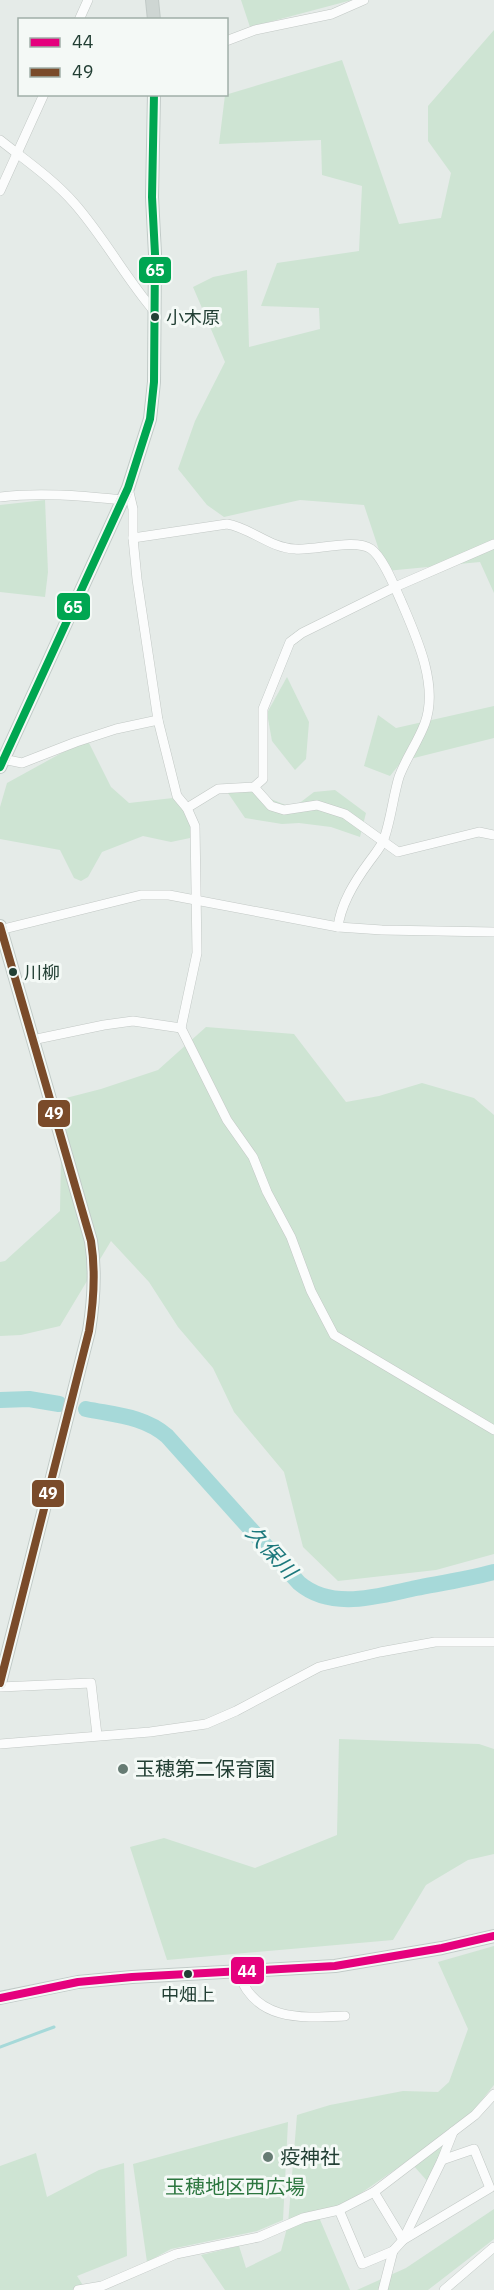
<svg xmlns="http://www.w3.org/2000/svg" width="494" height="2290" font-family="'IBM Plex Sans','Noto Sans JP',sans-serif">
<rect width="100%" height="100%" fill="#e5ebe8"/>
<g fill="#cee4d3">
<path d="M241,0H352L250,27Z"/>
<path d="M494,30V593L480,562L386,571L364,505L300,500L224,517L207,505L178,469L195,421L225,362L193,287L213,277L247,270L249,347L320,329L319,308L261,306L277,263L359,251L362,186L322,175L321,140L219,144L225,95L342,60L399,224L441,218L451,173L428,141V106Z"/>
<path d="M45,500L48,572L45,597L0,592V505Z"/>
<path d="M287,677L309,722L306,759L295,770L272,741L267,713Z"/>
<path d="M494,706V738L402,761L390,776L364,766L378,715L396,728Z"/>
<path d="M87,739L111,787L129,803L173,798L179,799L195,830L190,838L171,842L143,836L102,852L88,877L81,881L74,878L60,850L0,839V807L7,783Z"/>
<path d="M335,790L366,813L360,837L331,827L299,823L282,824L245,818L228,793L251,791L293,808L314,792Z"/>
<path d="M206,1027L294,1034L346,1102L379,1096L422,1083L474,1098L494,1115V1554L436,1570L338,1581L303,1547L284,1472L234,1412L213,1368L178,1327L149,1282L111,1241L60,1326L21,1335L0,1336V1262L5,1261L60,1211L62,1099L101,1089L158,1070Z"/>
<path d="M339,1739L479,1744L494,1749V1854L468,1860L426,1885L393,1940L167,1960L130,1847L164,1838L255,1868L337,1835Z"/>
<path d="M494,1946V2085L464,2122L354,2198L318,2215L350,2290H225L201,2255L239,2246L246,2268L281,2251L288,2224L297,2115L330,2105L403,2091L438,2092L449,2082L468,2029L438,1962Z"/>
<path d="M288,2122L283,2220L257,2231L171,2249L147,2262L133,2164Z"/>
<path d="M449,2137L429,2183L413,2165Z"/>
<path d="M36,2153L47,2197L99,2170L124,2163L127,2256L77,2276L86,2290H0V2166Z"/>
<path d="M494,2209V2239L428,2290H357L406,2268Z"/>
</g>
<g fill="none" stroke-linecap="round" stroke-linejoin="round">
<path stroke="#a6d9d9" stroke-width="3" d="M0,2047L54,2027"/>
<g stroke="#a6d9d9" stroke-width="16">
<path d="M0,1400L29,1399L59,1404"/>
<path d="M86,1409C115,1415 144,1416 167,1436L299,1583C332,1611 378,1596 416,1588C442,1583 468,1579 494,1572"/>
</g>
<defs>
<g id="minor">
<path d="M79,20L88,0"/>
<path d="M226,41L255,30L332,14L364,0"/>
<path d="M0,140C25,160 53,179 74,203C104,237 125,277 154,311"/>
<path d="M0,191L44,94"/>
<path d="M128,488L133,509V538L137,579L158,720L177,796L187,808L195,826L197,953L181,1028L227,1120L253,1157L267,1192L291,1237L311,1291L334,1335L494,1430"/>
<path d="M0,497C41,492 81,496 122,500"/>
<path d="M133,538L227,524C251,528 270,548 295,549C314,551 355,538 371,549C383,557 395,588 401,601C416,636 439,685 425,723C418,742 406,758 399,777C393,797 391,819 384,839C381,847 374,855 369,862C355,881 341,903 338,927"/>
<path d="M3,759L22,763L76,742L116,729L158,720"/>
<path d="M254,787L271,806L284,810L317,805L345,814L398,852L479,832L494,835"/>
<path d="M187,808L218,789L254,787L263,779V709L290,642L302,633L395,587L494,544"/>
<path d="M0,930L141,895H169L338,927L382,930L494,932"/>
<path d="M32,1040L104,1025L133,1021L181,1028"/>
<path d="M0,1687L91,1683L97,1735"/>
<path d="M0,1744L150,1732L206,1724L236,1711L319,1667L380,1652L435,1642H494"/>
<path d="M238,1972C255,2022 302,2018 345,2016"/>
<path d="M374,2192L403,2240L490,2188L474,2149L442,2160"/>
<path d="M339,2210L362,2264L393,2251"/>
<path d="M78,2290L102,2286L176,2254L259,2237L303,2218L339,2210L374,2192L475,2115L494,2094"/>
<path d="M383,2290L393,2251L403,2240L442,2160L453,2132"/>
<path d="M444,2290L494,2247"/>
</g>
<g id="major">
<path d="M152,0L154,20"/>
<path d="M0,767L128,488L150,419L154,382L155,254L152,197L154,94"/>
<path d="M0,926L91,1241C96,1272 94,1300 89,1331L0,1683"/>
<path d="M0,1998L78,1982L132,1977L335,1966L442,1948L494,1936"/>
</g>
</defs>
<use href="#minor" stroke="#c2c8c5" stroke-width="10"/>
<use href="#major" stroke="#c1cac7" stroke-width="14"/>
<use href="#minor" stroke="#fbfcfc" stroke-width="9"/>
<use href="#major" stroke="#ced6d3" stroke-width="12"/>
<defs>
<path id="bus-1" d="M0,1998L78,1982L132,1977L335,1966L442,1948L494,1936"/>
<path id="bus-2" d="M0,926L91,1241C96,1272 94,1300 89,1331L0,1683"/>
<path id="bus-3" d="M0,767L128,488L150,419L154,382L155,254L152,197L154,94"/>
</defs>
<use href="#bus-1" stroke="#f4f9f6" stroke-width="12"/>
<use href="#bus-2" stroke="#f4f9f6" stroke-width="12"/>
<use href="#bus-3" stroke="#f4f9f6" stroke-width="12"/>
<use href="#bus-1" stroke="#e5007d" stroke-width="8"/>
<use href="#bus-2" stroke="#7a4b2a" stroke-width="8"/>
<use href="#bus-3" stroke="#00a651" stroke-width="8"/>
</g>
<g fill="#223f34" stroke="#f4f9f6" stroke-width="2">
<circle cx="155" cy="317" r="5"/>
<circle cx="13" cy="972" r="5"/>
<circle cx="188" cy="1974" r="5"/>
</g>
<g fill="#667b73" stroke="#f4f9f6" stroke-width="2">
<circle cx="123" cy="1769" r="6"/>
<circle cx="268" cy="2157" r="6"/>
</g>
<g text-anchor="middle" stroke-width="6" stroke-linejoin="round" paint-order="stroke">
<g font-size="18" fill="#223f34" stroke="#f4f9f6" text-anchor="start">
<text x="166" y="324">小木原</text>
<text x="24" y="979">川柳</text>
<text x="188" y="2001" text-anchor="middle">中畑上</text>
</g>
<g font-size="20" fill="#223f34" stroke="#f4f9f6" text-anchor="start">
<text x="135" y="1776">玉穂第二保育園</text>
<text x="280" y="2164">疫神社</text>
</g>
<g font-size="20" fill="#2c763f" stroke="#f4f9f6">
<text x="235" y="2194">玉穂地区西広場</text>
</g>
<g font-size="21" font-style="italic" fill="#1c787c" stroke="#f4f9f6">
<text transform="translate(271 1552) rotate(47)" y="7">久保川</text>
</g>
</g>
<g stroke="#f4f9f6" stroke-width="2">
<rect x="138" y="256" width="34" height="28" rx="6" fill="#00a651"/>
<rect x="56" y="592" width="35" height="29" rx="6" fill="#00a651"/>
<rect x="37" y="1099" width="34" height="29" rx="6" fill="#7a4b2a"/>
<rect x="31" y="1479" width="34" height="29" rx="6" fill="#7a4b2a"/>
<rect x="230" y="1956" width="35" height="29" rx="6" fill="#e5007d"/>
</g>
<g font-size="16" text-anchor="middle" font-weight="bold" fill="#fff">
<text x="155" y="276">65</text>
<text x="73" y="613">65</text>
<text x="54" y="1119">49</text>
<text x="48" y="1499">49</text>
<text x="247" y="1977">44</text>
</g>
<rect x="18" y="18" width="210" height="78" fill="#f4f9f6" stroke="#a0afa8" stroke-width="1.5"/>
<rect x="30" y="38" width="30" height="9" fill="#e5007d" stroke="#a0afa8" stroke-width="1.5"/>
<text x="72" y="48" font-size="18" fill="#223f34">44</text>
<rect x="30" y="68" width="30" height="9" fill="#7a4b2a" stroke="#a0afa8" stroke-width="1.5"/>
<text x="72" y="78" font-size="18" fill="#223f34">49</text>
</svg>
